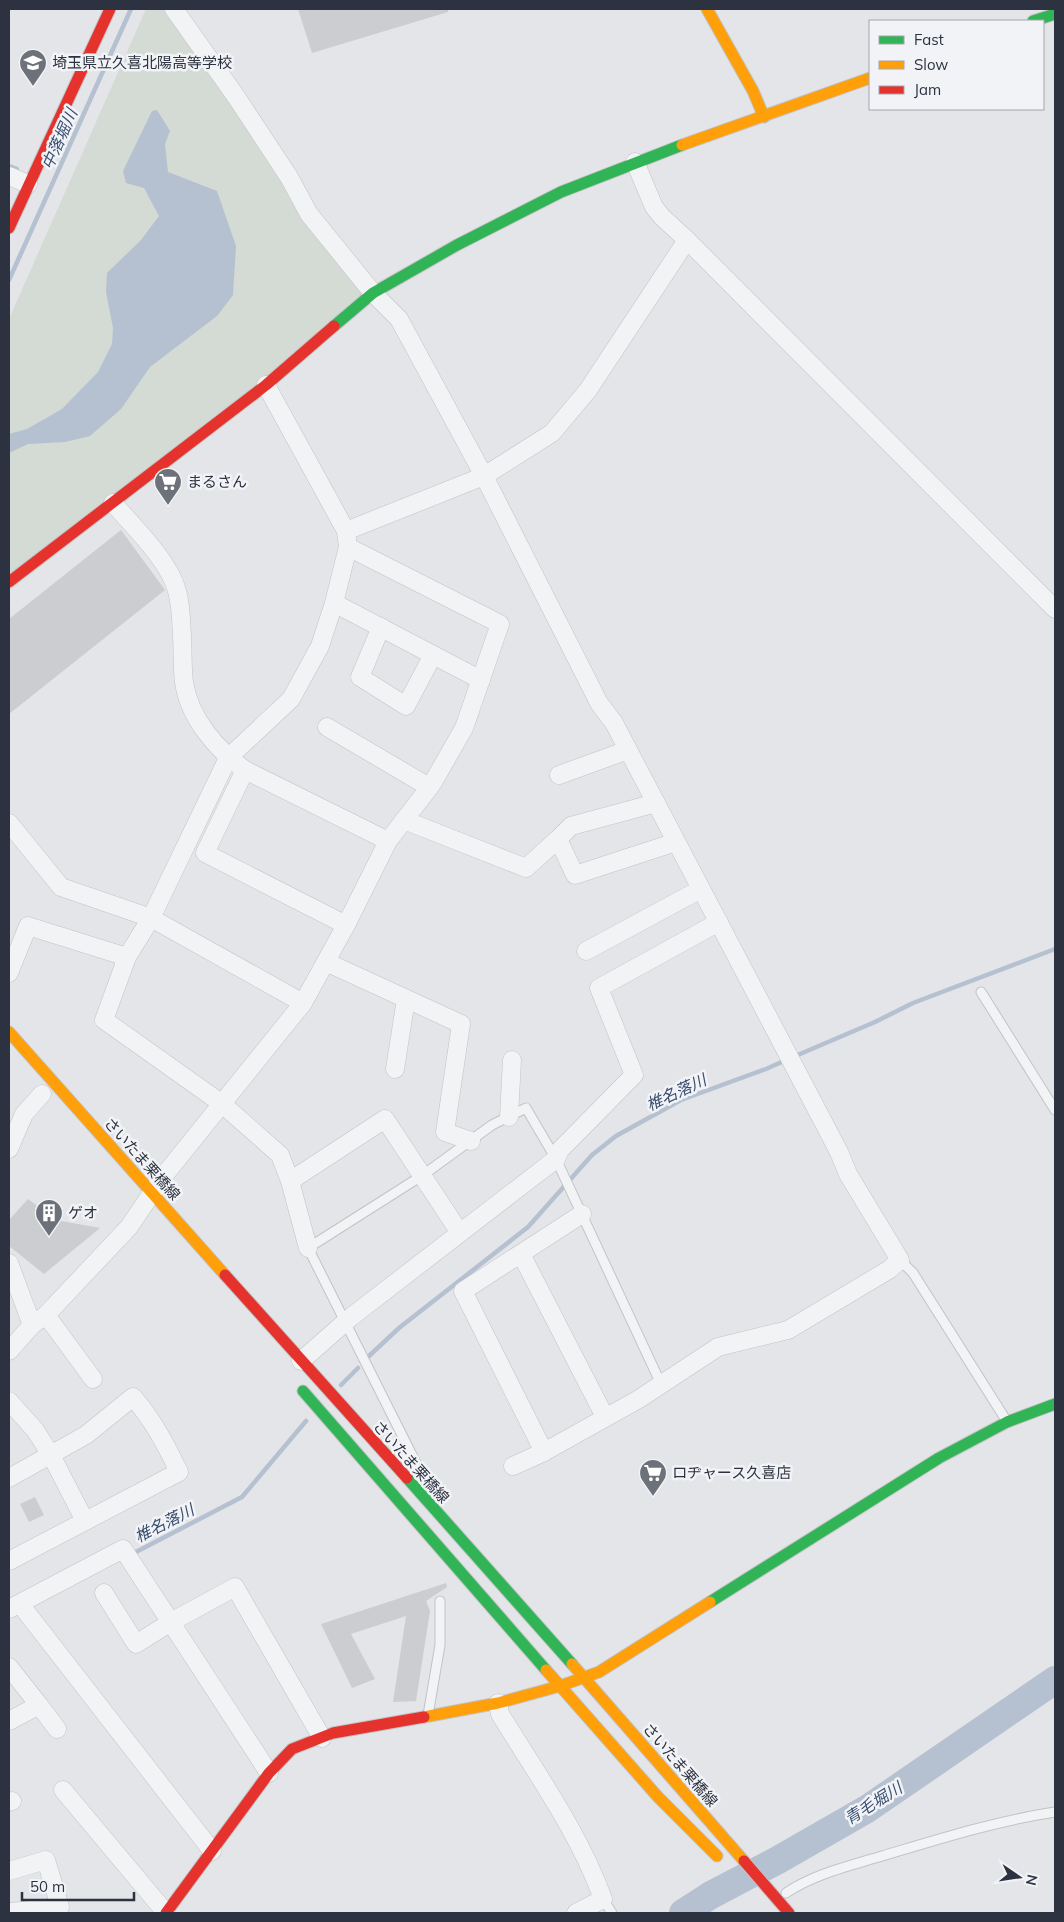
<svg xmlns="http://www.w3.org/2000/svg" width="1064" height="1922" font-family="Mulish,'Noto Sans JP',sans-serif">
<rect width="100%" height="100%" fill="#e3e5e8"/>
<path fill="#d4dbd4" d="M146,9H174L373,293L9,582V319Z"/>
<path fill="#b5c0d0" d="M157,110L170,131L165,144L168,172L217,191L236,246L233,295L217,316L150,367L121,409L90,436L65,442L28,444L9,453V434L27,429L62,409L98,372L112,344L113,328L106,292L107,273L141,240L159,216L144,188L126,183L123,171L152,111Z"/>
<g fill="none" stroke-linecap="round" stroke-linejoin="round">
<g stroke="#b5c0d0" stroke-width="4.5">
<path d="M9,166L17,169"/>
<path d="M9,280L131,9"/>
<path d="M793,1057L875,1022L913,1003L1055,949"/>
<path d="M369,1356L399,1328L528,1227L592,1155L616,1136L681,1100L766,1069L786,1060"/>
<path d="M341,1385L358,1368"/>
<path d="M132,1554L242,1497L306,1421"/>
</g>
<path stroke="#b5c0d0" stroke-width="28" d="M683,1913L711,1895L778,1860L867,1809L1055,1680"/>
</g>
<g fill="#cccdd0">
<path d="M298,9H448V12L312,53Z"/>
<path d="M121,530L165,590L9,714V619Z"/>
<path d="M28,1199L56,1220L100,1228L44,1274L9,1246V1220Z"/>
<path d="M35,1497L44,1515L29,1522L20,1504Z"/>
<path d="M446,1583L447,1587L426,1601L430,1611L416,1701L393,1702L406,1616L351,1634L375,1679L352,1688L321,1624Z"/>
</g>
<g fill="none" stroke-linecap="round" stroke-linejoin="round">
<defs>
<g id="lane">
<path d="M981,992L1055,1110"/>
<path d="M900,1260L913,1273L1006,1420"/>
<path d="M418,1482V1467L308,1248L423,1175L492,1125L526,1108L556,1159L661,1384"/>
<path d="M428,1715L440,1645V1601"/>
<path d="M786,1893C814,1874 849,1866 882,1856C939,1839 996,1821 1055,1812"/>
<path d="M603,1899L612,1913"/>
</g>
<g id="street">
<path d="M174,9L237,98L289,177L309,214L373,293L399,319L484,476L599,703L614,723L839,1152L848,1174L900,1260L890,1269L788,1330L718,1347L639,1399L544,1452L513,1466"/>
<path d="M635,162L654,207L662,217L687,240L1055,609"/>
<path d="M9,176L28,184"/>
<path d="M266,385L346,531L348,547L334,603L320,646L291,699L228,758L151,918L127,957L104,1020L221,1103L280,1155L290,1181"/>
<path d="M113,503C132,525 161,553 173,580C181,597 181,619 182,636C183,651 182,667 184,682C189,718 217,750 245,770L388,841"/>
<path d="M346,531L484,476L552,433L588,390L687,240"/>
<path d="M334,603L481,680"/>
<path d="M381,627L360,677L406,706L433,655"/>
<path d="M327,727L429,787"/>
<path d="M245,770L205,853L346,925"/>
<path d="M559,775L628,750"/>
<path d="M404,820L526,868L558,839L575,875L676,842"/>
<path d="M9,823L61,887L151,918L303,1003"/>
<path d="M558,839L571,826L656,803"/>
<path d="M586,951L701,889"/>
<path d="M326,962L461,1024L445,1132L471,1141"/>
<path d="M9,973L28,926L127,957"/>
<path d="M395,1069L406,999"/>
<path d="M509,1117L512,1060"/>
<path d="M9,1149L24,1114L42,1094"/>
<path d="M308,1248L290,1181L385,1119L460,1233"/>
<path d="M521,1254L605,1417"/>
<path d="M9,1263L32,1325"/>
<path d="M46,1315L93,1379"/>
<path d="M9,1351L32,1325L46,1315L129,1227L162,1178L303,1003L346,925L388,841L432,784L464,728L500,624L348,547"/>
<path d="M301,1361L351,1317L556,1159L560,1150L634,1075L599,988L719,922"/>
<path d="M9,1401L35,1430L51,1455L85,1521"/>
<path d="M544,1452L463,1291L582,1214"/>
<path d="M9,1478L86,1435L133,1397C153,1420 166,1445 179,1472L9,1561"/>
<path d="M104,1593L136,1644L171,1622L235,1587L322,1738"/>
<path d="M20,1604L212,1851"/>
<path d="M9,1609L123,1549L269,1773"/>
<path d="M9,1667L39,1705"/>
<path d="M498,1703L500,1714C537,1774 579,1833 603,1899L576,1913"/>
<path d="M9,1721L39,1705L57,1729"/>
<path d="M63,1790L166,1913"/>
<path d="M9,1802L12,1801"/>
<path d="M9,1871L46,1860L60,1907L11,1912V1913"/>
</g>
<g id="fast">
<path d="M1033,21L1055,14"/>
<path d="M334,326L373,293L457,245L561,192L682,145"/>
<path d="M303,1391L546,1670"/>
<path d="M407,1478L572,1664"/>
<path d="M710,1602L939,1458L1007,1422L1055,1404"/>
</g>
<g id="slow">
<path d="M707,9L753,91L764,117"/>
<path d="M682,145L870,78"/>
<path d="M9,1032L225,1275"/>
<path d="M572,1664L744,1861"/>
<path d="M546,1670L658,1797L717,1856"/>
<path d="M424,1717L498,1703L560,1686L599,1672L710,1602"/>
</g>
<g id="jam">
<path d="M9,228L110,9"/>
<path d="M9,582L266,385L334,326"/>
<path d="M225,1275L407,1478"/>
<path d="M744,1861L789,1913"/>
<path d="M166,1913L269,1773L292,1749L333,1733L424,1717"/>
</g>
</defs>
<use href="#lane" stroke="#c2c3c6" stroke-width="11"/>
<use href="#street" stroke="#c2c3c6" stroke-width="19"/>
<use href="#fast" stroke="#c2c3c6" stroke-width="13"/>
<use href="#slow" stroke="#c2c3c6" stroke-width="13"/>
<use href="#jam" stroke="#c2c3c6" stroke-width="13"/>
<use href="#lane" stroke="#f2f3f5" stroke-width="9"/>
<use href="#street" stroke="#f2f3f5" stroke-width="18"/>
<use href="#fast" stroke="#30b455" stroke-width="11"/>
<use href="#slow" stroke="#ff9f0a" stroke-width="11"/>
<use href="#jam" stroke="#e5322d" stroke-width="11"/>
</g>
<defs>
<symbol id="school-pin" viewBox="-11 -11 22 30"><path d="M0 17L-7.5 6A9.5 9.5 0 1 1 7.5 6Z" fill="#6c717a" stroke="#f2f3f7"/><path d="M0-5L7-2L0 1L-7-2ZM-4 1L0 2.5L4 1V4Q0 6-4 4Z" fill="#fff"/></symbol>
<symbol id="supermarket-pin" viewBox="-11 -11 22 30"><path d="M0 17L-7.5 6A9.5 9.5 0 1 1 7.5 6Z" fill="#6c717a" stroke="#f2f3f7"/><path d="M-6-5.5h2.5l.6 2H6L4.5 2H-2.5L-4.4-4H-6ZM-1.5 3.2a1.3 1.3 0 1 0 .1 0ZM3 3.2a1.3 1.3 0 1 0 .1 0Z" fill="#fff"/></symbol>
<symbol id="building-pin" viewBox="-11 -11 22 30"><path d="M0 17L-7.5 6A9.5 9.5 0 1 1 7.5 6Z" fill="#6c717a" stroke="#f2f3f7"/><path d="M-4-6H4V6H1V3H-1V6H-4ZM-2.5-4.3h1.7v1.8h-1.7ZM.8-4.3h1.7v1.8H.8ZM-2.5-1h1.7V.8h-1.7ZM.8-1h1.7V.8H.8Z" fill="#fff"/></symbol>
</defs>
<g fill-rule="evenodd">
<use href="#school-pin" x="17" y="47" width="32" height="43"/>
<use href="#supermarket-pin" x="152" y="466" width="32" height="43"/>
<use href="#building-pin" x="33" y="1197" width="32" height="43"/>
<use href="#supermarket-pin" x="637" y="1457" width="32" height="43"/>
</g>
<g text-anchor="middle" stroke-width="5" stroke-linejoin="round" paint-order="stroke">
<g font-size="15" fill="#2c323f" stroke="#f2f3f7" text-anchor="start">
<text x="52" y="68">埼玉県立久喜北陽高等学校</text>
<text x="187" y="487">まるさん</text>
<text x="68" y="1218">ゲオ</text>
<text x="672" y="1478">ロヂャース久喜店</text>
</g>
<g font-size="15" fill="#2c323f" stroke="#f2f3f7">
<text transform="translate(142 1159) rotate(48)" y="5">さいたま栗橋線</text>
<text transform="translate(411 1462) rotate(48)" y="5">さいたま栗橋線</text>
<text transform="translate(680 1765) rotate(49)" y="5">さいたま栗橋線</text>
</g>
<g font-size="16" font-style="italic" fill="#3a4e6f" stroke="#f2f3f7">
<text transform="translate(59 139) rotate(-66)" y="6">中落堀川</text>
<text transform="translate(676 1092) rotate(-25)" y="6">椎名落川</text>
<text transform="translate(164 1523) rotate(-27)" y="6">椎名落川</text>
<text transform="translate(873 1803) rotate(-32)" y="6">青毛堀川</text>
</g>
</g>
<rect width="1064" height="1922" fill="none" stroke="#2c323f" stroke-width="20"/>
<rect x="869" y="20" width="175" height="90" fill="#f2f3f7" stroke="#a3a6ad"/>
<rect x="879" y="36" width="25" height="8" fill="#30b455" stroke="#a3a6ad"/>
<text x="914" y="45" font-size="15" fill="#2c323f">Fast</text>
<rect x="879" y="61" width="25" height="8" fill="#ff9f0a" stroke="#a3a6ad"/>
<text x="914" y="70" font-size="15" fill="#2c323f">Slow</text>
<rect x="879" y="86" width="25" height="8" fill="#e5322d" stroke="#a3a6ad"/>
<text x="914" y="95" font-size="15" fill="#2c323f">Jam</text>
<g transform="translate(1019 1877) rotate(103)" stroke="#f2f3f7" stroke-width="4" paint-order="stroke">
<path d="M0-4L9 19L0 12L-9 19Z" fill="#2c323f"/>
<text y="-8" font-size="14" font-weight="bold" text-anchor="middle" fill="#2c323f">N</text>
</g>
<path d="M22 1892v8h112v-8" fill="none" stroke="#2c323f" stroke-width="2.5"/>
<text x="30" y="1892" font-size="15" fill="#2c323f" stroke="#f2f3f7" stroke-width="4" paint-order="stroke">50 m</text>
</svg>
